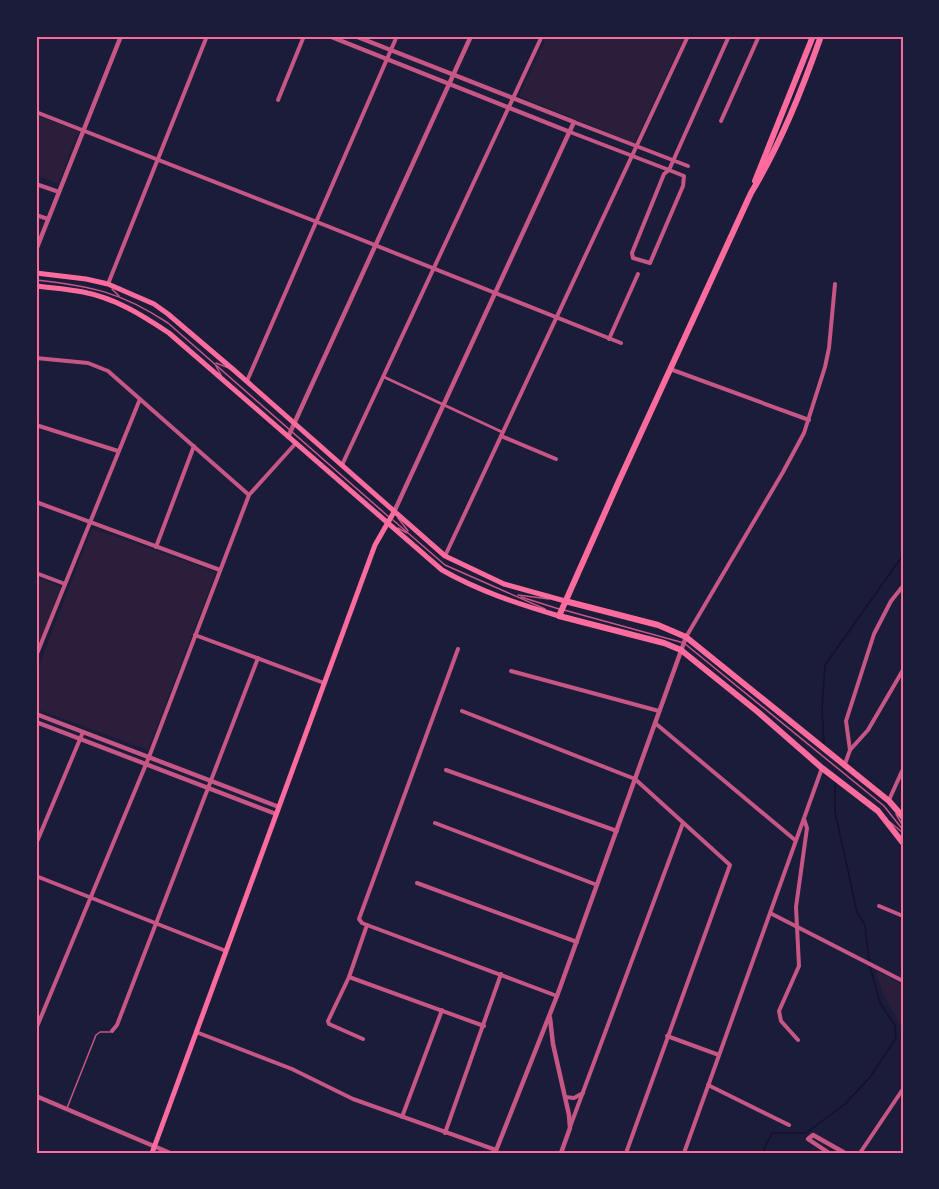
<svg xmlns="http://www.w3.org/2000/svg" width="939" height="1189" font-family="Jost,sans-serif">
<rect width="100%" height="100%" fill="#1b1b3a"/>
<g fill="#2a1e3b">
<path d="M547,36H685L634,144L519,96Z"/>
<path d="M36,115L79,131L58,184L36,175Z"/>
<path d="M92,528L216,572L148,750L36,709V674Z"/>
<path d="M36,577L61,587L41,641L36,639Z"/>
<path d="M875,970L903,985V1044L901,1042L902,1027L883,994Z"/>
</g>
<g fill="none" stroke-linecap="round" stroke-linejoin="round">
<g stroke="#12122b" stroke-width="1.5">
<path d="M824,744L822,710L825,665L903,555"/>
<path d="M835,783V812L857,912L865,925L869,961"/>
<path d="M765,1153L764,1149L772,1133H806L845,1104L871,1076L896,1038L895,1025L880,1003L870,966"/>
</g>
<g stroke="#c65784" stroke-width="1.5">
<path d="M36,280C91,286 121,292 168,323L389,517"/>
<path d="M112,289L119,296"/>
<path d="M216,363L229,368"/>
<path d="M216,366L221,375"/>
<path d="M398,518L408,531"/>
<path d="M393,520L445,565L545,609"/>
<path d="M398,528L407,533"/>
<path d="M518,595L549,599"/>
<path d="M521,597L559,609"/>
<path d="M564,610L684,643L884,806L903,830"/>
<path d="M896,814L903,826"/>
<path d="M890,822L903,833"/>
<path d="M67,1108L96,1035L100,1032H110"/>
</g>
<path stroke="#c65784" stroke-width="3" d="M384,377L502,432"/>
<g stroke="#c65784" stroke-width="4">
<path d="M278,100L304,36"/>
<path d="M36,112L317,222L621,343"/>
<path d="M721,121L759,36"/>
<path d="M574,122L688,166"/>
<path d="M570,132L669,170L684,176L683,186L650,263L633,258L632,253L664,174L669,170L729,36"/>
<path d="M36,184L59,192"/>
<path d="M36,215L48,219"/>
<path d="M108,284L207,36"/>
<path d="M609,339L638,274"/>
<path d="M36,358L88,363L108,371L249,495"/>
<path d="M670,369L809,420"/>
<path d="M247,381L397,36"/>
<path d="M36,425L118,451"/>
<path d="M501,436L556,459"/>
<path d="M342,465L542,36"/>
<path d="M36,502L220,570"/>
<path d="M156,547L194,446"/>
<path d="M445,556L688,36"/>
<path d="M36,573L65,584"/>
<path d="M195,635L324,683"/>
<path d="M686,637L783,472L804,433L825,367L829,348L835,284"/>
<path d="M458,649L359,919L362,923L367,925L557,996"/>
<path d="M36,656L140,399"/>
<path d="M511,671L659,711"/>
<path d="M462,711L635,779L730,865L626,1153"/>
<path d="M655,723L795,840"/>
<path d="M850,750L846,721L874,634L891,601L903,586"/>
<path d="M845,764L850,750L868,730L903,670"/>
<path d="M446,770L617,831"/>
<path d="M889,800L903,769"/>
<path d="M435,823L597,885"/>
<path d="M36,844L83,732"/>
<path d="M36,876L226,951"/>
<path d="M417,883L577,942"/>
<path d="M879,906L903,916"/>
<path d="M772,914L903,981"/>
<path d="M349,977L484,1026"/>
<path d="M36,1029L149,757L249,495L296,443"/>
<path d="M112,1031L117,1025L258,658"/>
<path d="M196,1032L292,1069L353,1099L496,1150"/>
<path d="M667,1036L719,1055"/>
<path d="M363,1039L329,1024L328,1021L349,977L367,925"/>
<path d="M798,1040L781,1021L779,1011L799,966L796,907L807,828L804,819"/>
<path d="M708,1085L789,1125"/>
<path d="M565,1097L574,1098L583,1093"/>
<path d="M402,1117L442,1010"/>
<path d="M570,1127L683,823"/>
<path d="M445,1133L501,974"/>
<path d="M684,1153L822,768"/>
<path d="M860,1153L903,1089"/>
</g>
<g stroke="#c65784" stroke-width="4.5">
<path d="M329,36L570,132"/>
<path d="M355,36L574,122L394,512"/>
<path d="M36,250L121,36"/>
<path d="M288,437L471,36"/>
<path d="M36,714L279,807"/>
<path d="M36,722L276,814"/>
<path d="M550,1018L553,1044L569,1115L570,1128L561,1153"/>
<path d="M36,1096L170,1153"/>
<path d="M495,1153L557,996L686,637"/>
<path d="M829,1153L808,1139L813,1135L845,1153"/>
</g>
<g stroke="#ff6b9d" stroke-width="5">
<path d="M36,273L86,279L108,284L154,304L168,314L235,371L445,556L504,584L565,601"/>
<path d="M36,286C52,288 68,289 83,292C115,298 142,315 169,333L442,570C479,591 518,604 559,616"/>
<path d="M152,1153L375,545L394,512"/>
</g>
<g stroke="#ff6b9d" stroke-width="6">
<path d="M821,36C802,90 781,143 751,193L618,483L559,616L664,643L681,650L758,712L822,768L878,811L903,843"/>
<path d="M755,181L813,36"/>
<path d="M565,601L658,625L686,637L889,801L903,817"/>
</g>
</g>
<rect width="939" height="1189" fill="none" stroke="#1b1b3a" stroke-width="75"/>
<rect x="38" y="38" width="864" height="1114" fill="none" stroke="#ff6b9d" stroke-width="2"/>
</svg>
